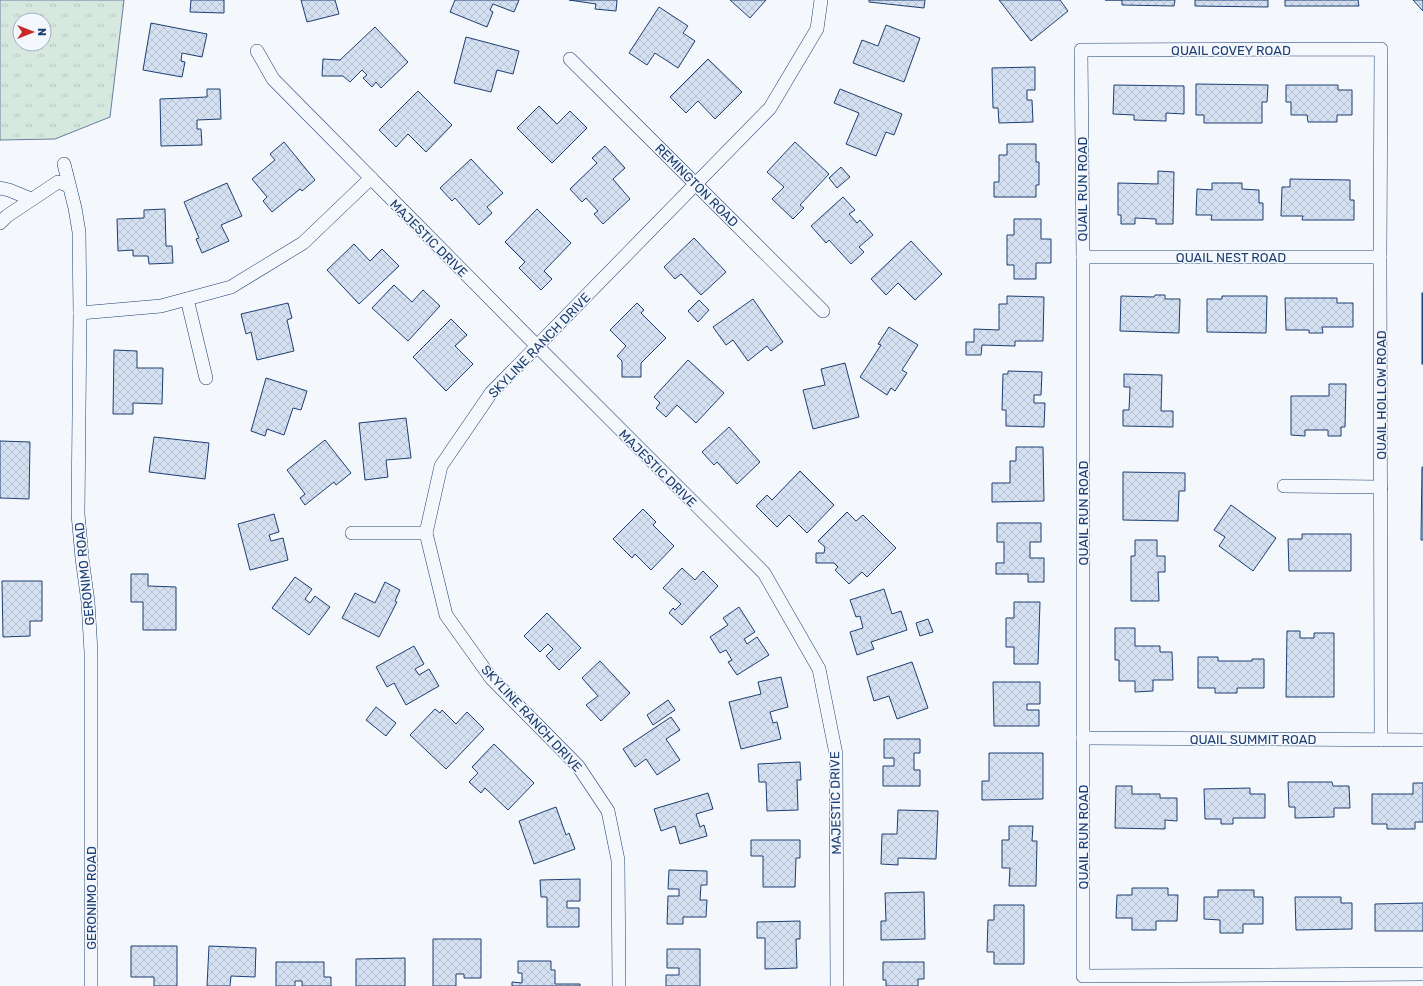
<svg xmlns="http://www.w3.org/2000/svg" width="1423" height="986" font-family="Rubik,sans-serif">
<defs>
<pattern id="grass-tufts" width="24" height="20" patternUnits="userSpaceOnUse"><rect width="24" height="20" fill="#d7e8df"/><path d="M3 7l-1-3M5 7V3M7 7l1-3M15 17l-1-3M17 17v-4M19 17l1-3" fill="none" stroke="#b8c8c3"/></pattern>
<pattern id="building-cross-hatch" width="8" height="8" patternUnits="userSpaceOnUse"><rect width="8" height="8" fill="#d5e0f0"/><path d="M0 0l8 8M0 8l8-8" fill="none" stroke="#b6c1d1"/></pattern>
</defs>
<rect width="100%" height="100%" fill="#f4f7fb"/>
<path fill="url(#grass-tufts)" stroke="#687fa3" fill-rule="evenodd" d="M0,0H124L110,117L55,139L0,140ZM20,20H44V44H20Z"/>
<g fill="url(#building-cross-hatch)" stroke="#1d3f73">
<path d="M191,0H224V13L190,12Z"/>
<path d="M301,0H335L339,14L307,22Z"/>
<path d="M455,0H519L514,12L493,4L490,10L493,12L487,27L450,12Z"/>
<path d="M569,0H617L616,11L595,9L596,4Z"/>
<path d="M730,0H766L750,18Z"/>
<path d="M869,0H925L924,8L869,2Z"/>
<path d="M999,0H1060L1068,11L1031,41Z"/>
<path d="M1105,0H1175L1174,6L1122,5V0Z"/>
<path d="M1195,0H1268V7L1195,6Z"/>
<path d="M1285,0H1358L1359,6H1285Z"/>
<path d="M1413,0H1423V11Z"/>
<path d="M659,7L688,26L683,33L695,41L678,68L655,53L647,65L629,53Z"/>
<path d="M151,23L207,34L202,57L182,53L181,61L185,62L182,77L143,70Z"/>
<path d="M886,25L920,38L904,82L853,63L862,40L878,46Z"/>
<path d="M375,27L408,62L381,88L376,82L372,87L363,78L367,75L362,70L350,82L343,76H322L323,59L340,60Z"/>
<path d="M466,37L519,51L513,74L497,70L491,92L454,83Z"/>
<path d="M708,59L742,92L715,119L698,101L686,113L670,97Z"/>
<path d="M1035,67V90H1027V100H1032L1033,122L999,123L998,108H993L992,68Z"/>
<path d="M1196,84L1268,85L1267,102H1262V123H1204V115H1196Z"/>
<path d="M1114,85L1184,86V114L1166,113V121L1134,120V115L1113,114Z"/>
<path d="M1286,85H1338V90H1352V115H1337V122H1308L1307,115H1291V102H1286Z"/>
<path d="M207,89H220L221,119L197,120V129H201L202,145L161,146L160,99L207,97Z"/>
<path d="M840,89L902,114L894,135L886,132L876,156L846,144L859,113L834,103Z"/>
<path d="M418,91L452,125L426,152L408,134L396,147L379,130Z"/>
<path d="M539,106L557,124L570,111L587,128L552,163L517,128Z"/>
<path d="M284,142L315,180L302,191L300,189L272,212L263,201L267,197L252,179L275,160L270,154Z"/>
<path d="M795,142L829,174L800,205L804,208L793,219L772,199L784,187L767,172Z"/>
<path d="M1007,144H1036V162H1039V185H1036V197H994V182H999V155H1007Z"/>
<path d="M605,146L625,168L613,179L630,199L603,224L594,214L598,211L586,198L582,202L570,189L597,163L592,158Z"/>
<path d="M471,159L503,193L487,207L492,213L479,225L455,198L452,201L440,188Z"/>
<path d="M841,167L850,177L837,188L829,178Z"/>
<path d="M1158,171L1174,172L1173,224H1156V219L1135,218V224H1121V215H1118V183L1158,184Z"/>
<path d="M1290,179L1350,180V200H1354V220H1302L1303,216H1281L1282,187H1290Z"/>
<path d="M227,183L242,216L221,225L229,241L202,253L196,239L199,238L184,202Z"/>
<path d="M1212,183H1242V189L1259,190V203H1263V220H1211L1212,215H1196L1197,189L1212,190Z"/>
<path d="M843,197L855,210L849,214L857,223L860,220L873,235L859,247L864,252L851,264L829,240L826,243L811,226Z"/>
<path d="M165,209L166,246H172L173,263L149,264L148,256H133V250L118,251L117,219L144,218V210Z"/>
<path d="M537,209L571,243L544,271L552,279L541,290L519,268L525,262L505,242Z"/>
<path d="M1014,219H1041V239H1051V263H1036V279H1014V265H1007V235H1014Z"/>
<path d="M694,238L726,272L701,295L681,274L675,279L664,267Z"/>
<path d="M911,241L942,274L915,300L898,283L886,295L871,279Z"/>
<path d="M354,244L370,261L382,249L399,266L359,304L327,270Z"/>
<path d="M394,285L412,302L423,290L440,306L408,341L372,308Z"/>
<rect x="1422" y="293" width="1" height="71"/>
<path d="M1155,295H1165V299H1180L1179,333L1120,331L1121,296L1154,297Z"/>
<path d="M1007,296L1044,297L1043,341H1015V346L982,345L981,355H966V342H974V329L999,330V304H1007Z"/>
<path d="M1222,296H1267L1266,333L1207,332V299H1222Z"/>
<path d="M1285,298H1337V303H1353V327H1322L1323,333H1309V330H1286Z"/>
<path d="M753,299L783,342L771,351L767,346L748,361L733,340L726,345L713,327Z"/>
<path d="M699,300L709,310L698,322L688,311Z"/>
<path d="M288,303L292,318L287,320L294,351L257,360L251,332L246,334L241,314Z"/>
<path d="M637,303L644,310L641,313L666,338L641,363V377H622V361L617,356L626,346L610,330Z"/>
<path d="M451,319L467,335L455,346L473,364L446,391L413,357Z"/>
<path d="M889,327L918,345L902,370L907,373L895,391L891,388L887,395L860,377L881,345L878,344Z"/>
<path d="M114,350L137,351V368H163L162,404L133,403V414H113Z"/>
<path d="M688,360L724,393L696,423L677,405L666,417L656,408L660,403L654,397Z"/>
<path d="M845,363L859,417L813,429L803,390L825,385L821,369Z"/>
<path d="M1008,371L1042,372L1041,395H1034V403H1045L1044,427L1006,426V410H1002L1003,374H1008Z"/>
<path d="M1124,374L1162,375L1161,411H1173V427L1123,426V410H1129L1130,387H1124Z"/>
<path d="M266,378L307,391L301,410L293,408L284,435L267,429L265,436L251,431Z"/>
<path d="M1329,384H1346L1345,427H1341V436H1328V430H1305V436L1291,435V396H1329Z"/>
<path d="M406,418L411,458L386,460L388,477L365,480L359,423Z"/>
<path d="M729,427L760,462L737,484L717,462L714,465L702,452Z"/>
<path d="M154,437L209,443L205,479L149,472Z"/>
<path d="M325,440L351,473L336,485L334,482L305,505L300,498L305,494L287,470Z"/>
<path d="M0,441L30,442L29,499L0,498Z"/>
<path d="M1016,447H1043L1044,501L992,502V483H1010V461H1016Z"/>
<path d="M1422,467H1423V540H1421Z"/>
<path d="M800,471L834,505L807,533L789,515L777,527L756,506L767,495L772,500Z"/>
<path d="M1123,472L1185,473V491H1179L1178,521L1123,520Z"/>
<path d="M1231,505L1276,538L1253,571L1219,546L1225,537L1214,530Z"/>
<path d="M643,509L656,522L653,525L674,546L651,570L635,554L632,558L613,539Z"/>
<path d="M847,512L856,521L863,515L896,548L867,577L862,572L849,584L835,570L838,567L834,563H816V553H824L825,547L818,541Z"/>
<path d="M274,514L279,532L269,535L271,541L283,538L288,560L250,570L238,524Z"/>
<path d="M997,523H1041V542H1030V558H1044V582H1028V574H996V563H1004V542H997Z"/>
<path d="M1302,534H1351V571H1289L1288,539H1302Z"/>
<path d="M1135,540H1157V556H1165V572H1158L1159,601H1131V556H1135Z"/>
<path d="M682,568L695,580L703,571L718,586L682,625L669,613L673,608L675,610L681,604L663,588Z"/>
<path d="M131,574H148V586L176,587V630H143V602H131Z"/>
<path d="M295,577L312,589L305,599L310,603L315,596L330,607L309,635L272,608Z"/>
<path d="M2,581H42V621H30V636L3,637Z"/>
<path d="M385,582L400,590L395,601L397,602L379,637L342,618L355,593L375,603Z"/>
<path d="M884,589L892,614L901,611L907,630L871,642L874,649L857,655L850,632L863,628L860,616L856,617L850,600Z"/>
<path d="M1014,602H1040L1038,664H1014V647H1006V618H1014Z"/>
<path d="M739,607L755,632L744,639L747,644L757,637L769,655L737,675L728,662L732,660L726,650L720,653L710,637L728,625L723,618Z"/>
<path d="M547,613L581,648L559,670L546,656L553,649L548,644L540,652L524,636Z"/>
<path d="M928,619L933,632L920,636L916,623Z"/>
<path d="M1115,628H1135V646H1160V652H1172L1173,680H1153V691L1135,692V681H1119V660H1115Z"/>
<path d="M1287,631H1300V638H1314V633H1334V697H1286Z"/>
<path d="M414,646L424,664L415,669L419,675L429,669L439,686L406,705L394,683L387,687L376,667Z"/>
<path d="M1198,657H1218V661H1252V659H1264V688H1237V693H1215V688H1198Z"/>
<path d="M600,661L630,693L601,721L586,705L598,696L582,678Z"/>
<path d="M912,662L928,708L897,719L889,696L874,701L867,677Z"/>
<path d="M781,677L788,707L770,712L773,723L777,722L781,739L741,749L729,702L761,694L758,682Z"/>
<path d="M993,682H1040V704H1027V710H1039V726H994Z"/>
<path d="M668,700L675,710L653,725L647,715Z"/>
<path d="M376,707L396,723L386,736L366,720Z"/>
<path d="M435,709L440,713L442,710L456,724L467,712L484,729L446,769L410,735Z"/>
<path d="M671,717L680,730L666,739L680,760L657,775L646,759L635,767L623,749Z"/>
<path d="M884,739H920V753H914V770H920V786H883V766H894V758H884Z"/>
<path d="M494,744L534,783L508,810L485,788L481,793L469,782L478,773L472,767Z"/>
<path d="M989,753H1043V799L982,800V781H989Z"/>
<path d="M800,762L801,780H797L798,810L767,811L766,782H759L758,764Z"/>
<path d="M1288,782H1332L1333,786H1349L1350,808H1334V817L1295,818V807H1289Z"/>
<path d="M1413,783H1423V822H1415V829H1387V824H1372V794H1413Z"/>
<path d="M1116,786H1132V794H1160V798H1177V821L1165,820V829L1115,828Z"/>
<path d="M1250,788V794H1265V818H1233V824H1221V819H1205L1204,789Z"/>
<path d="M708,793L713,809L696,814L700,827L704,825L707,836L680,844L675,826L661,831L654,809Z"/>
<path d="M556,807L566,835L569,833L575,849L534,864L519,821Z"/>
<path d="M898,810L938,811L936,859L898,858V865L881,864L882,834H897Z"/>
<path d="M1009,826H1033L1032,841H1037L1036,886H1009L1010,868H1002V840H1009Z"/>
<path d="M751,840H800V858H796L795,887H763V856H751Z"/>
<path d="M669,870L707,871V885H701L700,900H707L706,917H683V924H667L668,896H679V889H668Z"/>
<path d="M580,879V901H567V908H579V927H547V897H541L540,880Z"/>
<path d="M1132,888H1168V895H1178L1177,921H1156V930H1132V918H1116L1117,895H1132Z"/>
<path d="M1218,890H1254V897H1263V924H1243V933H1220V920L1204,919V897H1218Z"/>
<path d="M924,892L925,939L881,940V921H886L885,893Z"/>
<path d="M1295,897H1341V903H1352V929L1296,930Z"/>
<path d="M1423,903V931H1375V904Z"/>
<path d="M994,905H1024V964H994V952H987L988,920H994Z"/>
<path d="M800,921V939H796L797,968L765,969V938H757V922Z"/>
<path d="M433,939H481V978H464V974H456V986H433Z"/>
<path d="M131,946H177V986H154V977H131Z"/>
<path d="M209,946L256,948L255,977L231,976L230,986H207Z"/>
<path d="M667,949H700V986H666V975H679V968H667Z"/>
<path d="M405,958V986H356V959Z"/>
<path d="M518,961H551V970H555V984H580V986H512V982L522,983V973H518Z"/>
<path d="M276,962H324V977H331V986H302V981H295V986H276Z"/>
<path d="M883,962H924V979H918V986H886V980H883Z"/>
</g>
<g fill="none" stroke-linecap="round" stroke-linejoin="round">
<defs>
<g id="minor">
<path d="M257,51L273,79L537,346L764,573L819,669L836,754L837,986"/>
<path d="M570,59L823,311"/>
<path d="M64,164L75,208L79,232L80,313L78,514L82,558L88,602L91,652V986"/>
<path d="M0,188L9,190L31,199"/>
<path d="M0,223L7,216L58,182L69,186"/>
<path d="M1083,257H1380"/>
<path d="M187,299L206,378"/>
<path d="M80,313L161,306L231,287L303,243L371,178"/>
<path d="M1284,486L1381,487"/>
<path d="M352,533H426"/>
<path d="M1083,738L1423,740"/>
<path d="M1381,740L1380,257L1381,49L1081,50L1083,257V976L1423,974"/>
<path d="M619,986L618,860L608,811L578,766L491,678L446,615L426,533L441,466L491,393L770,108L817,29L821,0"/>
</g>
</defs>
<use href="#minor" stroke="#1d3f73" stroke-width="14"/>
<use href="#minor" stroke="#f4f7fb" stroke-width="13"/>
</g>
<g text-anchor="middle" stroke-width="3" stroke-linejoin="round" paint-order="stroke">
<g font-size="13" fill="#1d3f73" stroke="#f4f7fb">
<text x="1231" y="55">QUAIL COVEY ROAD</text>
<text transform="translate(697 185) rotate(45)" y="5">REMINGTON ROAD</text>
<text transform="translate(1082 189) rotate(-90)" y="5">QUAIL RUN ROAD</text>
<text transform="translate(429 238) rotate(45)" y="5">MAJESTIC DRIVE</text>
<text x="1231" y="262">QUAIL NEST ROAD</text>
<text transform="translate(539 345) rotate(-46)" y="5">SKYLINE RANCH DRIVE</text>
<text transform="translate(1381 395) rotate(-90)" y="5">QUAIL HOLLOW ROAD</text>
<text transform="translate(658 468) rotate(45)" y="5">MAJESTIC DRIVE</text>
<text transform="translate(1083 513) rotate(-90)" y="5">QUAIL RUN ROAD</text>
<text transform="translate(84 574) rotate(-96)" y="5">GERONIMO ROAD</text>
<text transform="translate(532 718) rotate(47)" y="5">SKYLINE RANCH DRIVE</text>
<text x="1253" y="744">QUAIL SUMMIT ROAD</text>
<text transform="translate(835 803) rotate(-91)" y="5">MAJESTIC DRIVE</text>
<text transform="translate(1083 837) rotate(-90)" y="5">QUAIL RUN ROAD</text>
<text transform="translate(91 898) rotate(-90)" y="5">GERONIMO ROAD</text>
</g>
</g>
<g transform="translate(32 32) rotate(90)"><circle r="19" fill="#f4f7fb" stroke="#9eadc5"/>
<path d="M0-3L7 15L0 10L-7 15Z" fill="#c62828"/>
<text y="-6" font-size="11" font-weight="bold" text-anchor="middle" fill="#1d3f73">N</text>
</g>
</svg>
